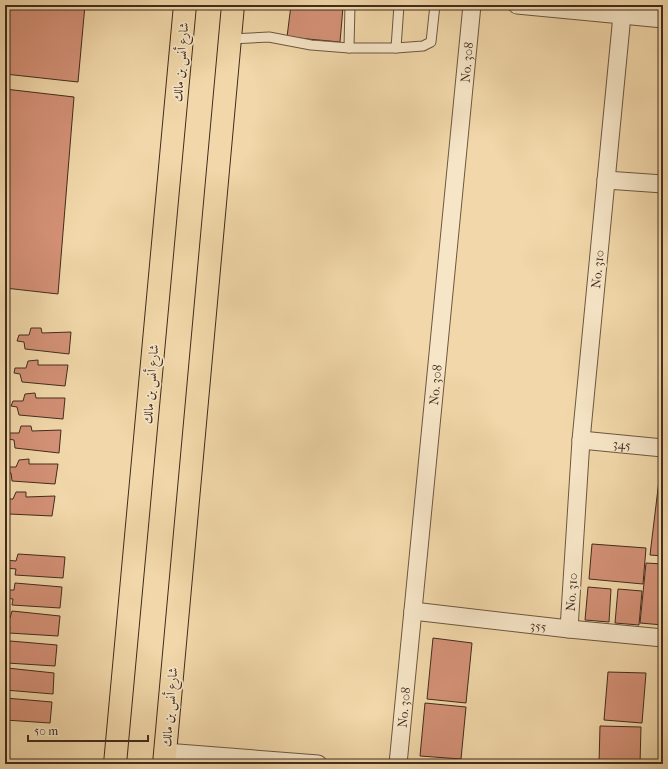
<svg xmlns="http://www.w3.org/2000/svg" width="668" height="769" font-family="'IM FELL French Canon',Amiri,serif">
<rect width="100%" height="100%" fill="#f1d7a9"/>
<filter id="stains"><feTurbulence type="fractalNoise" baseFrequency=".005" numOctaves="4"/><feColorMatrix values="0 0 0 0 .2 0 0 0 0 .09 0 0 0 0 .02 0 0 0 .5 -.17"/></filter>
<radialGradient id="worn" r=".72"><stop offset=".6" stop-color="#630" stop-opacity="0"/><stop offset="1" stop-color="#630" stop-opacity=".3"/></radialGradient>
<g fill="#d49177" stroke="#412c1d">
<path d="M5,5H85L78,82L5,74Z"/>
<path d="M291,5H325L343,7L340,42L287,37Z"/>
<path d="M596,5H638L637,10Z"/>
<path d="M644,5H663V10H643Z"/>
<path d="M5,89L74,97L58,294L5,288Z"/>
<path d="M31,328H41L42,333L71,332L69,354L25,349L24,342L17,341L19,335H29Z"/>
<path d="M38,360V365H68L65,386L22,382L20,374L14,373L15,368H26L28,361Z"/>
<path d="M35,393L36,398H65L63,419L19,415L17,407L11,406L13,401H23L25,394Z"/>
<path d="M21,426H31L32,431L61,430L59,453L15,448L14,440L8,439L9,433H19Z"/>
<path d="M29,459V464H58L55,484L12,481L11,473L5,472L6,467H16L19,460Z"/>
<path d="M660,472H663V556L650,555Z"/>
<path d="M16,492H26V497L55,496L52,516L9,514L8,506L5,505V499H13Z"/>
<path d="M592,544L646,548L643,584L589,579Z"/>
<path d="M18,554L65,557L63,578L15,575L16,569L5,568V560L16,561Z"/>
<path d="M646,563L663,564V625L640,623Z"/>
<path d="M15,583L62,587L60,608L12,605L13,599L5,598V590H14Z"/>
<path d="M588,587L611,589L609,622L585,620Z"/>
<path d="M618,589L642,591L639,625L615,623Z"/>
<path d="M12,611L60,616L58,636L9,633L10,627H5V618H10Z"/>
<path d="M433,638L472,643L466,703L427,699Z"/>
<path d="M10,641L57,645L55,666L7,663L8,657L5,656V648H8Z"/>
<path d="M7,668L54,673L53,694L5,690V676Z"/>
<path d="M608,672L646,673L642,723L604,720Z"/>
<path d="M5,698L52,702L50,723L5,720Z"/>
<path d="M425,703L466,707L461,759L420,756Z"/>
<path d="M600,726L641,727L640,764H599Z"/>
</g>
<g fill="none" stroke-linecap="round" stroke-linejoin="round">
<defs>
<g id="lane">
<path d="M230,39L269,37L311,45L349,48H396L423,46L431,42L435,5"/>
<path d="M349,48L350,5"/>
<path d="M396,48L399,5"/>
</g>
<g id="street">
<path d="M517,5L622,15L581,440L569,629"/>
<path d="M622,15L663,19"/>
<path d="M606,180L663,184"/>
<path id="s1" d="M581,440L663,448"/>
<path id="s2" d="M413,611L569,629L663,638"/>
<path d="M165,752L318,764"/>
<path id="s3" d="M398,764L472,5"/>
</g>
<g id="primary">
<path d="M115,764L185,5"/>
<path d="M164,764L233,5"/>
</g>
</defs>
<use href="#lane" stroke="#6d5740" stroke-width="11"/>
<use href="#street" stroke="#6d5740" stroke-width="19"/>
<use href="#primary" stroke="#412c1d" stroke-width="24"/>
<use href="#lane" stroke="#f6e5c7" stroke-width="9"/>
<use href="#street" stroke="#f6e5c7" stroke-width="17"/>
<use href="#primary" stroke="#f1d7a9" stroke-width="22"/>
</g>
<g text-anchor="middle" stroke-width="3.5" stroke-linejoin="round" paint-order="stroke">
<g font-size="13" fill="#412c1d" stroke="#f6e5c7">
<text transform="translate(180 62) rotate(-85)" y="5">شارع أنس بن مالك</text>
<text dy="5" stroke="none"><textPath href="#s3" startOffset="705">No. 308</textPath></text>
<text transform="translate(597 269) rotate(-84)" y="5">No. 310</text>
<text transform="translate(150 384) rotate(-85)" y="5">شارع أنس بن مالك</text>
<text dy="5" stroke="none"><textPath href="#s3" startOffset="381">No. 308</textPath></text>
<text dy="5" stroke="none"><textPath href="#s1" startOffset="41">345</textPath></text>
<text transform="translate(571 592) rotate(-86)" y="5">No. 310</text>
<text dy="5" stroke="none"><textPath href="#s2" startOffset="126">355</textPath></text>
<text transform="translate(169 707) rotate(-85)" y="5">شارع أنس بن مالك</text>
<text dy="5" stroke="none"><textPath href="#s3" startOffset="57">No. 308</textPath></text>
</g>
</g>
<rect width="668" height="769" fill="none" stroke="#f1d7a9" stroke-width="20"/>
<rect x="6" y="6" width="656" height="757" fill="none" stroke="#412c1d" stroke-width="2"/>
<rect x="10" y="10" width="648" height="749" fill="none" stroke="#412c1d"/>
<path d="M28 735v6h120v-6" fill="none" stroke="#412c1d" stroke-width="2"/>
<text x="34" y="735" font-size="12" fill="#412c1d" stroke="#f6e5c7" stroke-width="3" paint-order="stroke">50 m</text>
<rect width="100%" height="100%" filter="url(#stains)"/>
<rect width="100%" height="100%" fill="url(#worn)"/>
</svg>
